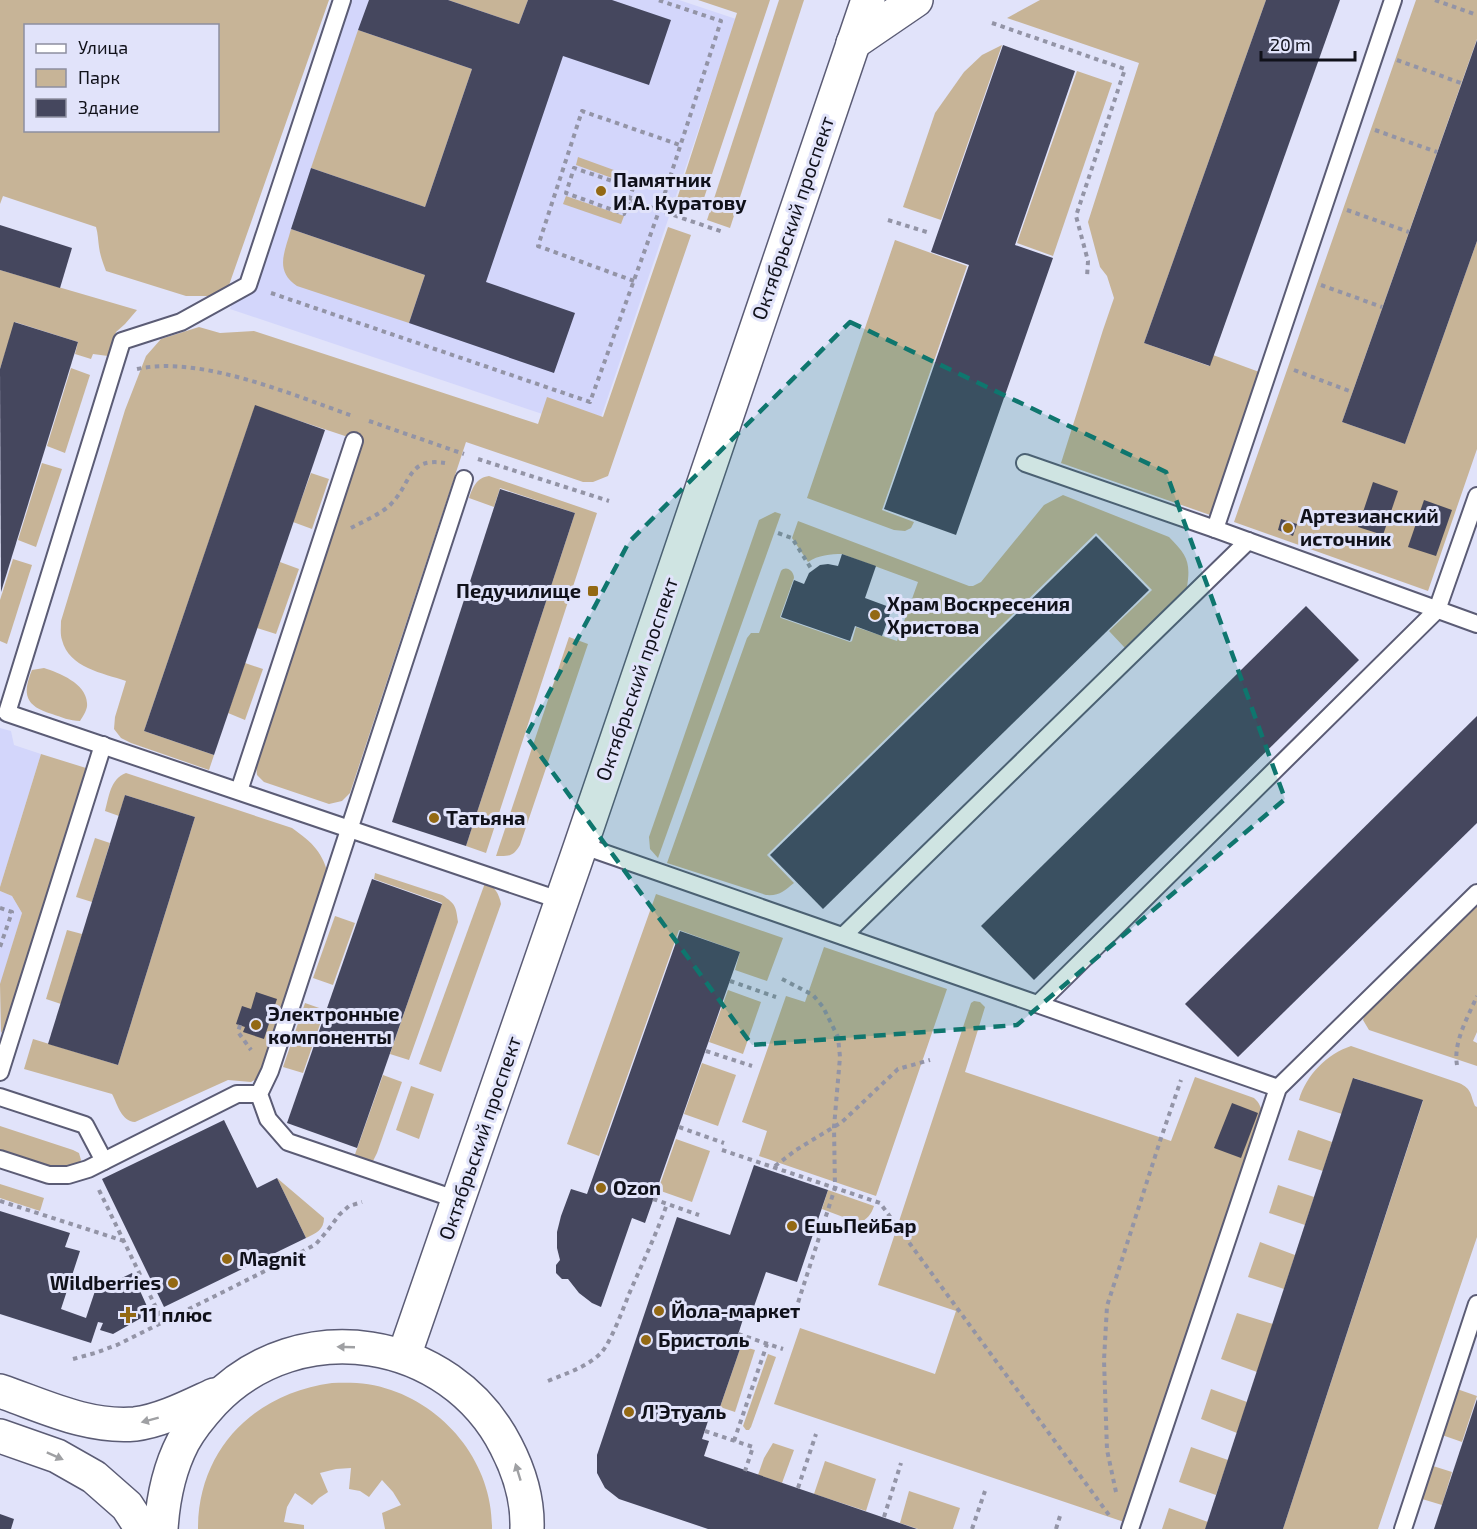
<svg xmlns="http://www.w3.org/2000/svg" width="1477" height="1529" font-family="'Exo 2',sans-serif">
<rect width="100%" height="100%" fill="#e1e3fa"/>
<g fill="#d3d6fb">
<path d="M335,0H679L736,19L596,432L230,309Z"/>
<path d="M0,728L11,731L14,745L41,754L0,887Z"/>
<path d="M0,891L12,896L22,913L0,986Z"/>
</g>
<g fill="#c7b497" fill-rule="evenodd">
<path d="M0,0H329L228,288L222,292L210,296H186L106,271C103,263 100,255 99,247C98,240 98,234 96,227L3,196L0,204ZM26,26H218V130H26L25,123L21,137L26,119Z"/>
<path d="M448,0H528L519,24Z"/>
<path d="M698,0H770L700,210L676,202L737,13Z"/>
<path d="M779,0H804L730,228L707,220Z"/>
<path d="M1040,0H1266L1144,343L1209,366L1213,355L1262,373L1213,516L1061,463L1103,330L1114,298L1107,276L1100,267L1088,222L1139,63L1007,18Z"/>
<path d="M1416,0H1477V39L1342,422L1405,444L1477,241V449L1428,591L1234,522Z"/>
<path d="M358,30L472,69L425,207L311,168Z"/>
<path d="M1002,45L941,220L903,207L935,113L964,72L982,55Z"/>
<path d="M1077,71L1112,83L1053,256L1017,243Z"/>
<path d="M578,157L636,178L634,186L576,165Z"/>
<path d="M566,196L624,216L621,224L563,204Z"/>
<path d="M668,227L691,235L608,476L593,482H583L466,442L350,793L342,801L329,804L264,782L257,775L256,766L363,442L255,406L144,731L214,755L209,770L131,743L121,738L114,729L115,717L126,681C103,673 69,668 62,640C60,634 61,627 61,621L125,410L146,356L161,339L199,327L220,333L254,331L538,424L547,397L603,417Z"/>
<path d="M291,229L425,275L409,323L297,286C274,270 285,252 291,229Z"/>
<path d="M895,240L967,266L882,510L914,522L911,528L905,531L894,530L807,498Z"/>
<path d="M0,270L137,310L125,324L116,332L110,354L108,356L93,354L91,359L75,354L78,342L15,322L0,369Z"/>
<path d="M71,368L90,375L65,453L47,446Z"/>
<path d="M42,463L62,469L36,547L18,540Z"/>
<path d="M311,473L329,479L312,529L293,522Z"/>
<path d="M489,476L597,513L486,853L466,846L575,513L500,488L494,507L469,498C473,487 476,478 489,476Z"/>
<path d="M1063,495L1169,537C1187,555 1191,562 1187,587L1125,648L1109,631L1152,590L1096,533L767,855L794,883C784,891 780,896 766,895L667,863L747,638L751,633H759L781,571C786,565 794,571 794,578L780,617L781,618L850,642L852,641L856,627L897,641L918,582L842,554C831,554 818,555 808,562L792,538L798,521L969,586H973L981,582L1044,505Z"/>
<path d="M775,512L781,514L658,858L650,849L649,837L759,520Z"/>
<path d="M13,559L32,565L7,644L0,641V600Z"/>
<path d="M280,562L299,569L276,634L257,628Z"/>
<path d="M569,637L588,644L520,845C513,857 509,856 496,856Z"/>
<path d="M245,663L263,669L245,720L228,713Z"/>
<path d="M44,668C59,673 86,683 87,703C88,709 83,716 80,721C70,721 61,717 52,714C25,706 22,694 32,670Z"/>
<path d="M41,754L86,768L6,1026L1,1033L0,984L22,913L12,896L0,891V887Z"/>
<path d="M126,773L292,828C313,843 323,852 329,878L262,1076L251,1082L228,1080L135,1122C121,1121 118,1105 112,1094L24,1069L33,1039L118,1065L195,817L125,795L119,816L105,811C109,797 110,779 126,773Z"/>
<path d="M95,838L110,843L92,902L76,897Z"/>
<path d="M375,873L442,895C456,904 456,907 458,922L409,1060L390,1054L442,903L374,879Z"/>
<path d="M485,883C495,886 499,894 501,904L441,1072L419,1064Z"/>
<path d="M656,894L783,938L767,981L735,970L740,952L679,930L599,1156L567,1144Z"/>
<path d="M1477,902V1032L1473,1041L1477,1043V1066L1369,1030L1363,1020L1367,1010Z"/>
<path d="M335,916L355,923L333,985L313,978Z"/>
<path d="M67,930L82,934L61,1004L46,999Z"/>
<path d="M824,947L947,989L876,1196L759,1156L767,1131L742,1122L786,996L805,1002Z"/>
<path d="M728,990L761,1002L743,1054L709,1042Z"/>
<path d="M974,1001L980,1002L985,1007L965,1072L1171,1141L1195,1077L1254,1098C1260,1103 1261,1108 1263,1116L1127,1523L774,1404L800,1328L935,1374L956,1311L878,1285L971,1003Z"/>
<path d="M305,1003L325,1010L303,1073L283,1067Z"/>
<path d="M1351,1046L1459,1083C1472,1089 1470,1094 1475,1106L1477,1107V1237L1378,1529H1283L1423,1101L1354,1078L1342,1114L1299,1100C1306,1075 1327,1054 1351,1046Z"/>
<path d="M702,1063L736,1075L718,1126L684,1114Z"/>
<path d="M383,1075L402,1082L377,1153L373,1161L361,1163L353,1160Z"/>
<path d="M411,1086L434,1094L419,1139L396,1130Z"/>
<path d="M0,1126L73,1150L79,1153L81,1160L79,1164C48,1173 29,1162 0,1153Z"/>
<path d="M1298,1130L1332,1142L1323,1171L1288,1160Z"/>
<path d="M676,1139L710,1151L692,1202L658,1190Z"/>
<path d="M277,1178L324,1218C324,1230 316,1233 306,1238Z"/>
<path d="M0,1184L44,1198L40,1211L0,1198Z"/>
<path d="M1278,1185L1314,1197L1305,1225L1269,1213Z"/>
<path d="M828,1190L874,1206C871,1215 867,1219 859,1223L822,1209Z"/>
<path d="M1260,1242L1295,1255L1284,1289L1248,1277Z"/>
<path d="M1237,1313L1273,1324L1257,1372L1221,1359Z"/>
<path d="M741,1346L755,1350L735,1412L720,1407Z"/>
<path d="M768,1354L776,1357L751,1427L749,1430H746L743,1426Z"/>
<path d="M332,1383C353,1382 372,1383 391,1390C450,1410 493,1467 492,1529H385L382,1513L401,1505L393,1492L382,1480L369,1497L360,1491L349,1489L351,1468L336,1469L320,1473L328,1492L319,1498L312,1505L295,1493L287,1507L284,1522L304,1525V1529H198C198,1449 255,1393 332,1383Z"/>
<path d="M1211,1389L1247,1402L1237,1433L1201,1419Z"/>
<path d="M1457,1389L1477,1396L1462,1442L1442,1435Z"/>
<path d="M773,1443L794,1450L782,1483L758,1475L764,1458Z"/>
<path d="M1191,1447L1228,1460L1216,1495L1179,1482Z"/>
<path d="M825,1461L876,1479L866,1511L814,1494Z"/>
<path d="M1433,1466L1452,1472L1442,1505L1422,1499Z"/>
<path d="M909,1491L960,1508L953,1529H918L900,1523Z"/>
<path d="M1169,1508L1208,1522L1205,1529H1162Z"/>
</g>
<g fill="#45475e">
<path d="M369,0H448L519,24L528,0H612L671,20L649,85L563,56L486,282L575,313L554,373L409,323L425,275L291,229L311,168L425,207L472,69L358,30Z"/>
<path d="M1266,0H1340L1210,366L1144,343Z"/>
<path d="M1477,40V241L1405,444L1342,422Z"/>
<path d="M1003,45L1075,71L1015,245L1053,258L956,535L884,509L969,265L931,252Z"/>
<path d="M0,225L72,248L60,288L0,270Z"/>
<path d="M14,322L78,342L1,592L0,369Z"/>
<path d="M255,405L325,430L214,755L144,731Z"/>
<path d="M1373,482L1398,491L1383,535L1358,527Z"/>
<path d="M500,489L575,513L466,846L392,822Z"/>
<path d="M1424,500L1452,510L1436,556L1408,547Z"/>
<path d="M1281,519L1297,524L1293,536L1278,530Z"/>
<path d="M1096,536L1149,590L823,909L770,855Z"/>
<path d="M842,554L876,566L865,598L892,608L882,636L855,626L850,641L781,617L794,580L804,584L809,573L820,565L828,564L838,566Z"/>
<path d="M1306,606L1359,660L1034,980L981,926Z"/>
<path d="M1477,716V823L1238,1057L1185,1004Z"/>
<path d="M125,795L195,817L118,1065L48,1044Z"/>
<path d="M372,879L442,904L357,1148L287,1123Z"/>
<path d="M680,931L740,952L645,1223L632,1218L601,1307L592,1303L579,1293L568,1279H562L556,1273V1265L560,1260L557,1248V1232L561,1216L571,1189L587,1194Z"/>
<path d="M256,992L277,999L264,1039L243,1032L245,1027L236,1024L242,1006L251,1009Z"/>
<path d="M1353,1078L1423,1100L1283,1529H1205Z"/>
<path d="M1232,1103L1258,1113L1241,1158L1214,1148Z"/>
<path d="M224,1120L257,1188L277,1178L306,1238L164,1307L102,1179Z"/>
<path d="M754,1165L828,1190L797,1282L766,1272L750,1318L744,1316L735,1344L741,1346L720,1407L717,1417L710,1415L702,1439L709,1441L704,1456L917,1529H708L619,1499L605,1488L597,1473V1455L677,1217L730,1235Z"/>
<path d="M0,1211L70,1233L65,1247L80,1251L61,1309L86,1318L95,1291L132,1273L150,1313L113,1334L100,1330L103,1323L98,1322L91,1343L0,1314Z"/>
<path d="M1477,1399V1529H1434Z"/>
<path d="M0,1514L14,1519L11,1529H0Z"/>
</g>
<g fill="none" stroke-linecap="round" stroke-linejoin="round">
<defs>
<g id="lane">
<path d="M342,0L248,285L181,322L122,341L7,713L562,901"/>
<path d="M1025,463L1215,529L1477,624"/>
<path d="M1215,529L1393,0"/>
<path d="M239,791L354,441"/>
<path d="M581,845L1278,1088"/>
<path d="M843,936L1248,541"/>
<path d="M1038,1004L1437,610L1477,496"/>
<path d="M0,1072L103,745"/>
<path d="M0,1097L85,1125L104,1161"/>
<path d="M0,1159L49,1175H68L88,1169L237,1094H259"/>
<path d="M458,1200L288,1142L268,1119L259,1094L270,1071L464,479"/>
<path d="M1130,1529L1278,1088L1477,893"/>
<path d="M1403,1529L1477,1304"/>
</g>
<path id="secondary" d="M853,43L916,0"/>
<g id="primary">
<path d="M404,1356L581,845L868,0"/>
<path d="M0,1391C44,1406 87,1428 135,1424C161,1421 190,1406 214,1395"/>
<path d="M0,1436L57,1456L94,1477L127,1506L142,1529"/>
<path d="M161,1529C163,1498 169,1469 183,1442C191,1427 202,1414 213,1402C299,1312 450,1336 506,1446C519,1471 528,1500 527,1529"/>
</g>
</defs>
<use href="#lane" stroke="#5b5c75" stroke-width="20"/>
<use href="#secondary" stroke="#5b5c75" stroke-width="36"/>
<use href="#primary" stroke="#5b5c75" stroke-width="36"/>
<g stroke="#9394a6" stroke-width="4" stroke-dasharray="4.5 4.5" stroke-linecap="butt">
<path d="M1435,0L1477,15"/>
<path d="M992,23L1125,69L1076,216L1088,261L1087,277"/>
<path d="M1397,60L1461,83"/>
<path d="M1375,130L1437,152"/>
<path d="M629,200L633,188L574,168L566,193L624,214L629,200L723,232"/>
<path d="M1347,210L1409,232"/>
<path d="M888,220L930,233"/>
<path d="M634,281L538,246L582,111L680,145"/>
<path d="M1321,285L1382,307"/>
<path d="M271,293L590,402L659,211L721,21L658,0"/>
<path d="M137,369C201,355 292,395 353,416"/>
<path d="M1294,370L1352,392"/>
<path d="M369,421L464,454"/>
<path d="M478,459L609,501"/>
<path d="M351,528C364,521 381,514 391,504C412,483 407,457 445,463"/>
<path d="M778,533L792,538L812,570"/>
<path d="M0,908L12,912L0,947"/>
<path d="M782,979L813,995L823,1007L838,1037L840,1057L834,1127L835,1188L795,1312"/>
<path d="M730,981L776,997"/>
<path d="M240,1025L238,1032L251,1050"/>
<path d="M706,1051L752,1066"/>
<path d="M1457,1065C1453,1042 1468,1017 1477,996"/>
<path d="M679,1127L724,1143"/>
<path d="M722,1150L880,1203L1109,1515"/>
<path d="M775,1166L796,1150L842,1122L898,1069L930,1060"/>
<path d="M99,1190L163,1322"/>
<path d="M653,1199L699,1215"/>
<path d="M0,1201L124,1241"/>
<path d="M738,1334L783,1349"/>
<path d="M73,1359L95,1353L117,1345L287,1260L316,1244L328,1230L339,1215L349,1206L362,1202"/>
<path d="M548,1381C567,1373 587,1367 601,1353C611,1342 623,1309 629,1294C642,1264 656,1235 667,1204"/>
<path d="M705,1431L753,1447L745,1471"/>
<path d="M734,1441L767,1344"/>
<path d="M798,1488L816,1434"/>
<path d="M1116,1492L1107,1450L1104,1360L1107,1306L1161,1138L1181,1080"/>
<path d="M884,1517L901,1463"/>
<path d="M972,1529L985,1491"/>
<path d="M1056,1529L1060,1516"/>
</g>
<use href="#lane" stroke="#fff" stroke-width="16"/>
<use href="#secondary" stroke="#fff" stroke-width="33"/>
<use href="#primary" stroke="#fff" stroke-width="33"/>
</g>
<defs><path id="oneway-solid" d="M-6-.8H1V-3.2L6.5 0L1 3.2V.8H-6Z" transform="scale(1.5)"/></defs>
<g fill="#9fa0a3">
<use href="#oneway-solid" transform="translate(346 1347) rotate(-178)"/>
<use href="#oneway-solid" transform="translate(150 1420) rotate(165)"/>
<use href="#oneway-solid" transform="translate(55 1456) rotate(24)"/>
<use href="#oneway-solid" transform="translate(518 1472) rotate(-107)"/>
</g>
<path fill="#0f766e" fill-opacity="0.2" stroke="#0f766e" stroke-width="4.5" stroke-dasharray="12 8" stroke-linejoin="round" d="M850,322L1166,472L1285,799L1017,1025L752,1045L526,736L629,542Z"/>
<g fill="#936914" stroke="#e1e3fa" stroke-width="2">
<circle cx="601" cy="191" r="6"/>
<circle cx="1288" cy="528" r="6"/>
<rect x="587" y="585" width="12" height="12" rx="3"/>
<circle cx="875" cy="615" r="6"/>
<circle cx="434" cy="818" r="6"/>
<circle cx="256" cy="1025" r="6"/>
<circle cx="601" cy="1188" r="6"/>
<circle cx="792" cy="1226" r="6"/>
<circle cx="227" cy="1259" r="6"/>
<circle cx="173" cy="1283" r="6"/>
<circle cx="659" cy="1311" r="6"/>
<path d="M125 1306h6v6h6v6h-6v6h-6v-6h-6v-6h6z"/>
<circle cx="646" cy="1340" r="6"/>
<circle cx="629" cy="1412" r="6"/>
</g>
<g text-anchor="middle" stroke-width="6" stroke-linejoin="round" paint-order="stroke">
<g font-size="20" font-weight="bold" fill="#10111a" stroke="#e1e3fa" text-anchor="start">
<text x="613" y="187">Памятник<tspan x="613" dy="23">И.А. Куратову</tspan></text>
<text x="1300" y="523">Артезианский<tspan x="1300" dy="23">источник</tspan></text>
<text x="581" y="598" text-anchor="end">Педучилище</text>
<text x="887" y="611">Храм Воскресения<tspan x="887" dy="23">Христова</tspan></text>
<text x="446" y="825">Татьяна</text>
<text x="268" y="1021">Электронные<tspan x="268" dy="23">компоненты</tspan></text>
<text x="613" y="1195">Ozon</text>
<text x="804" y="1233">ЕшьПейБар</text>
<text x="239" y="1266">Magnit</text>
<text x="161" y="1290" text-anchor="end">Wildberries</text>
<text x="671" y="1318">Йола-маркет</text>
<text x="140" y="1322">11 плюс</text>
<text x="658" y="1347">Бристоль</text>
<text x="641" y="1419">Л'Этуаль</text>
</g>
<g font-size="20" fill="#10111a" stroke="#e1e3fa">
<text transform="translate(793 218) rotate(-71)" y="7">Октябрьский проспект</text>
<text transform="translate(637 679) rotate(-71)" y="7">Октябрьский проспект</text>
<text transform="translate(480 1138) rotate(-71)" y="7">Октябрьский проспект</text>
</g>
</g>
<rect x="24" y="24" width="195" height="108" fill="#e1e3fa" stroke="#8d8fa0" stroke-width="1.5"/>
<rect x="36" y="44" width="30" height="9" fill="#ffffff" stroke="#8d8fa0" stroke-width="1.5"/>
<text x="78" y="54" font-size="18" fill="#10111a">Улица</text>
<rect x="36" y="69" width="30" height="18" fill="#c7b497" stroke="#8d8fa0" stroke-width="1.5"/>
<text x="78" y="84" font-size="18" fill="#10111a">Парк</text>
<rect x="36" y="99" width="30" height="18" fill="#45475e" stroke="#8d8fa0" stroke-width="1.5"/>
<text x="78" y="114" font-size="18" fill="#10111a">Здание</text>
<path d="M1261 51v9h94v-9" fill="none" stroke="#10111a" stroke-width="3"/>
<text x="1270" y="51" font-size="18" fill="#10111a" stroke="#e1e3fa" stroke-width="4.5" paint-order="stroke">20 m</text>
</svg>
